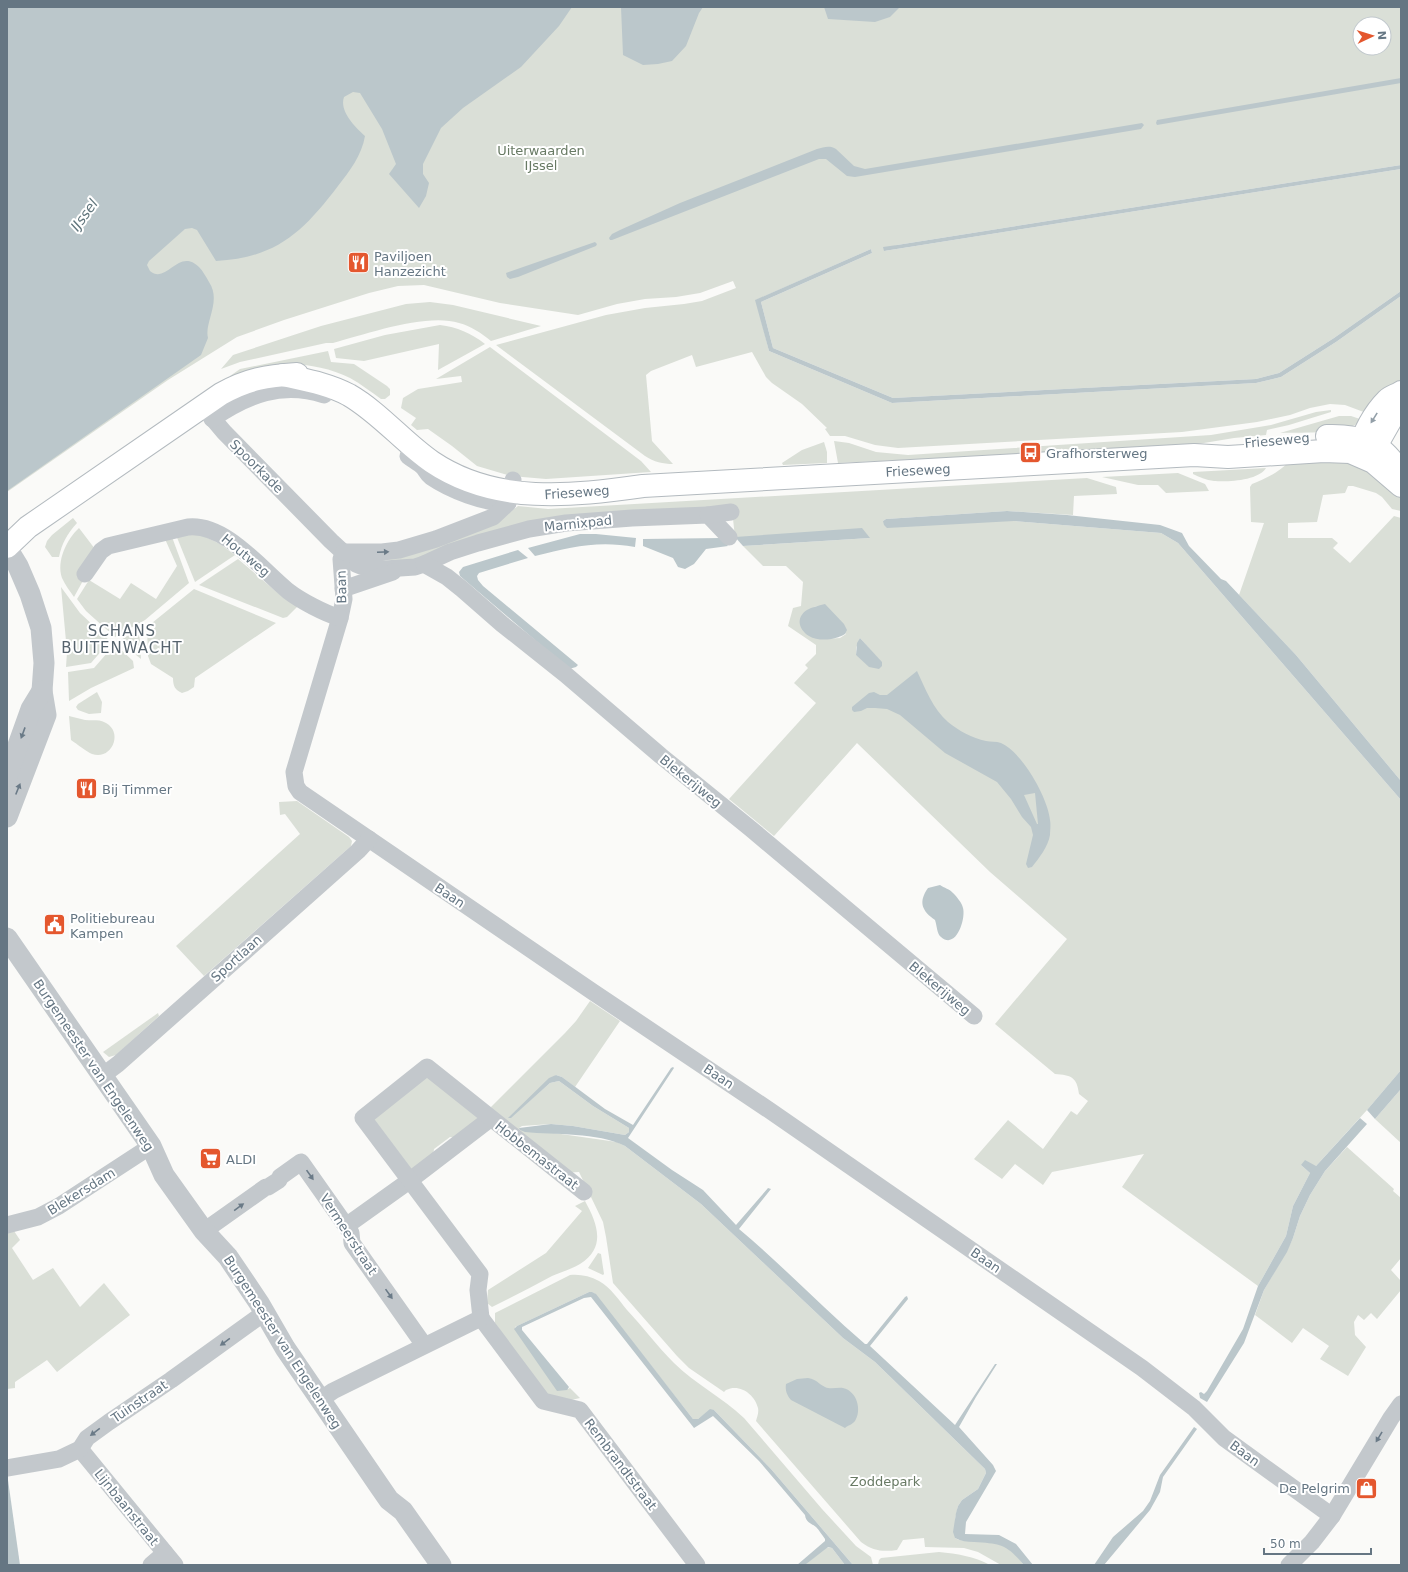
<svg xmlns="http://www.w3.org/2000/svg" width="1408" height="1572" font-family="'DejaVu Sans',sans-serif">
<rect width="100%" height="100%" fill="#fafaf8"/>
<g fill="#dadfd7" fill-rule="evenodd">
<path d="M457,7H1401V165L897,245L884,251L1401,169V291L1334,338L1279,373L1256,379L893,398L773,348L761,302L872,253L871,249L756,300L769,351L892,403L1256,383L1281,377L1336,342L1401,296V384L1369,414L1345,405L1330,404L1310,408L1290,415L1257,422L1182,432L898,448L875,445L845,436H830L825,429L827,428L802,404L772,383L766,377L752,352L696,367L692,355L651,371L646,375L652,441L673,464C663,464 654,462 645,456L496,345L606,315L645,308L684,304L702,301L736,288L733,281L700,293L676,297L645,299L617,304L578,315L500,303L424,285L398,286L369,293L284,320L237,337L168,380L7,492V380L343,94ZM1360,24H1384V48H1360Z"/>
<path d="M430,302L453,305L541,326L491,341C481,333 471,326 459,323C426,313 367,334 333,343H326L240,362L221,369L233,355L321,326L406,304Z"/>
<path d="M440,325C457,327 471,333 485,344L438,370L439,344L364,361L336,358L334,349L385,335Z"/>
<path d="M490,347L641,461L651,472L546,479L511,476L477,466L452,446L428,429L417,430L411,425L416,418L401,408L403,398L418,389L462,382L461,376L436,379Z"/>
<path d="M328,351L331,362L354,364L387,386L390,389V395L385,399H381C371,392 361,384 350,378C313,360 268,360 231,377L230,376L240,369Z"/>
<path d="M1331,410V412L1289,425L1267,430L1266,435L1234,438L1186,446L838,463L834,441L849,443L876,452L908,455L1211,435L1271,425L1316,412Z"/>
<path d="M1339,416H1351L1363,420C1345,435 1304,432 1280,433Z"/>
<path d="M824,442L827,452V463L783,465L782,463L802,450Z"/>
<path d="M1291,459H1352L1394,491L1401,498V511L1392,509L1382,497L1376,493L1353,486H1348L1345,493L1323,495L1317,522L1288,523V538H1332L1338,543L1333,548L1350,563L1394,516L1401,518V781L1296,655L1239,595L1264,523L1251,522L1250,487L1252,484C1266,478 1281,472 1291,459Z"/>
<path d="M1266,468C1258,481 1227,482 1214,481C1206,480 1199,477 1193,474V472Z"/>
<path d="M1178,473L1205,484L1209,491L1166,493L1158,485H1138L1102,477Z"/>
<path d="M1087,478L1116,487L1117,494L1074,496L1073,515L1007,511L886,519L883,521H1014L1161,533L1178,543L1401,800V1070L1367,1110L1316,1166L1301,1165L1310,1173L1293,1206L1286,1236L1258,1286L1122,1187L1144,1154L1052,1172L1043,1185L1015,1164L1002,1179L974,1159L1008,1120L1043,1149L1071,1111L1077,1115L1088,1101L1079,1094C1077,1077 1071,1075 1055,1074L995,1024L1067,939L990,872L857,743L774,836L729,799L816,703L794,683L808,668L805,665L816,654V645L788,626L793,608L801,606L803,582L786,566H763L743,546L870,538L735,537L733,519L583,517L419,560L362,561L501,519L518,506L548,509ZM820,606L846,634L840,638L825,639L814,607ZM860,638L881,662L856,655V648Z"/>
<path d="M73,518L77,523C67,534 62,543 59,557H52L45,547L47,541L52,535Z"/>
<path d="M79,528L95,549L85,577L74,597C70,591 65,585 62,578C56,561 67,539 79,528Z"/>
<path d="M200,534L220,544L235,555L195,582L176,535Z"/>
<path d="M172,537L189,583L145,620L115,637L86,611L77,599L89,580L120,599L131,583L156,599L177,566L165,539Z"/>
<path d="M238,559L279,594L298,606L287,617L283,618L199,585Z"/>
<path d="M61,587L80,613L110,641L91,663L66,667L67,652Z"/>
<path d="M194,589L276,623L195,678L194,687L188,691L182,693C175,690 173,686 173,678L151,664L148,656L147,627Z"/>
<path d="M139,629L141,659L119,641Z"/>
<path d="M115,644L133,661L134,668L91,688L69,701L68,672L94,668Z"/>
<path d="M97,692L102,702L101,713L89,714L78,710L76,707L78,704Z"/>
<path d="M69,716C74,717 80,719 85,720C92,721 100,719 106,723C124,733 111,761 92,754C87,752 77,744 71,740Z"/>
<path d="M297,801L349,837L352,841L351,846L204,976L176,946L300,834L285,814L280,815L279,802Z"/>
<path d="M590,1001L620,1021L575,1087L562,1077L556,1075L509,1119L550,1083L559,1081L593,1106L629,1128V1132L625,1135L573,1126L551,1124L522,1126L519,1128L617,1142L625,1146L701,1204L843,1338L875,1362L985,1469L986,1473L978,1489L962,1500L958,1506L955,1519V1538L959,1540C974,1542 996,1539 1009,1549C1015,1553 1019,1559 1024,1565H1001L978,1552L964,1548L925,1547L924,1538L903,1540L897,1550C883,1552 873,1551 861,1542L756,1421C757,1417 759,1413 758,1408C755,1395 740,1383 726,1390L724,1392L689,1368L677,1356L613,1283L606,1237L603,1222L579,1172L564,1173L492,1112L491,1107L565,1033L576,1021Z"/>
<path d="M158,1013L159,1016L116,1055L109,1057L103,1052Z"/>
<path d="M427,1076L477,1115V1119L457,1138L450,1137L434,1149L433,1156L411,1171L372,1118Z"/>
<path d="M1401,1089V1143L1375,1119Z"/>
<path d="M1347,1147L1394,1189L1393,1191L1401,1198V1258L1391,1270L1401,1281V1290L1377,1319L1371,1313L1364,1320L1358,1315L1354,1322L1355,1335L1366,1347L1348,1376L1320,1359L1329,1346L1303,1328L1292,1343L1255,1315L1264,1290L1286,1252L1293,1238L1300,1216L1310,1195L1325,1171Z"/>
<path d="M585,1201C597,1223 607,1247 580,1264C572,1269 561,1272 552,1276C532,1287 512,1297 492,1307L487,1303L488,1290L546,1253L582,1211L575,1206Z"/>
<path d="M14,1231L20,1240L12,1248L33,1280L53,1268L80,1307L104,1283L130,1315L57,1372L47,1360L15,1382V1388L7,1389V1232Z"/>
<path d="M598,1253L601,1254L604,1274L603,1275L588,1268Z"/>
<path d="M570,1275C580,1274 590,1276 599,1281C611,1288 619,1300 627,1310C643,1327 657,1346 674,1363C695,1384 722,1397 744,1418L822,1509L856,1546L871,1557L873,1565H853L771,1469L714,1410H710L698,1419H693L594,1293L589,1292L515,1327L568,1389L570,1388L580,1398L567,1401L546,1397L495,1323V1313Z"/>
<path d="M826,1547L832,1548L845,1565H805Z"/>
<path d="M939,1552C957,1554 974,1556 990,1565H878L879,1560L881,1558Z"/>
</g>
<g fill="#bbc7cb" fill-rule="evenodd">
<path d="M7,7H572L559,26L521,67L463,108L441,128L423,164V174L429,183L426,196L419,208L389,174L396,164L382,129L360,93L353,92L344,97C339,111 355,127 365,136C362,155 349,172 338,186C303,232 276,258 216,261L197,230L192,228L185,229L149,261L147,265L150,271C167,285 178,247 199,267C203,271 206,277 209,282C222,301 204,323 208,338L201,355L7,491Z"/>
<path d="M621,7H703L699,13L686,46L672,61L658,64L643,65L623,55Z"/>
<path d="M824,7H900L890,17L875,22L828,19Z"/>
<path d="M1401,78V83L1157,125L1156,123L1157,120Z"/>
<path d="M1142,123L1144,125L1141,129L855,177L847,176L826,159H819L612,240H610L609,238L612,234L620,230L680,203L817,149C824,147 830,145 836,149L854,166L865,169Z"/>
<path d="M1401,165V169L884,251L883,247L897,245Z"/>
<path d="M595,242L597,244L596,246L518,277L510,279L507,277L506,273Z"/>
<path d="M871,249L872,253L761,302L773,348L893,398L1256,379L1279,373L1334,338L1401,291V296L1336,342L1281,377L1256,383L892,403L769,351L755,300Z"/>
<path d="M1007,511L1067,515L1160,525L1182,533L1189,546L1221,579L1226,581L1296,655L1401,781V800L1178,543L1161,533L1014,521L887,528L884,525L883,521L886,519Z"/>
<path d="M862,528L870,538L743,546L735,537Z"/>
<path d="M580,534H596L636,538L635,547C598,540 571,547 535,556L528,548Z"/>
<path d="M721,538L728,546L706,549L694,564L685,569L678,567L673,558L643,546V539Z"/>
<path d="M518,550L528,558L479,573L477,576L478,580L483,586L578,665L576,667L569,669L460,576L459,572L463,567Z"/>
<path d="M825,604L844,624L847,630L845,634C836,640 819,642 809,636C798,629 796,617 807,610C812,607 818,606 825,604Z"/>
<path d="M860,638L882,662V666L879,669L869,667L856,655L857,643Z"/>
<path d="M917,671C925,688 933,709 948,722C959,731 972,738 986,741C991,742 996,741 1001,743C1022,752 1048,798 1050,820C1051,825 1050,831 1050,835C1048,847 1039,858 1032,867L1028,868L1026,864L1033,835L1031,827L1022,817L1011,799L997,782L945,753L900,715L887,709L875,708H867L861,711L854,712L852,710V707L869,693L874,692L880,695H887ZM1035,793L1038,824H1037L1024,795Z"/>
<path d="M940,885C944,888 950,889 953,893C957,897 962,903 963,908C966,919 956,950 941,937C937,934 937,926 935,920C922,911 918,902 928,888Z"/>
<path d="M673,1067L674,1068L628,1138L672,1170L703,1190L736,1225L768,1188L771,1189L739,1229C783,1266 822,1307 865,1344H867L905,1297L907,1296L908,1299L870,1346L955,1425L995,1364H997L976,1397L959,1427L993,1465L996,1471L966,1522L965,1534L999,1535L1016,1544L1033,1565H1024C1005,1543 1001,1544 974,1542C967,1542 961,1541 955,1538L953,1532L956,1513L958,1506L962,1500L978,1489L986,1473L985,1469L875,1362L843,1338L701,1204L625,1146C597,1132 555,1135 525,1132L520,1130L519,1128L551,1124L573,1126L625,1135L629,1132V1128L593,1106L559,1081L550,1083L511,1118H508L549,1078L556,1075L562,1077L605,1109L633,1125L671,1068Z"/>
<path d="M1401,1070V1089L1375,1119L1367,1110Z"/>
<path d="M1360,1118L1367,1124L1325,1171L1310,1195L1300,1216L1293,1238L1287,1252L1264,1290L1244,1343L1207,1402L1200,1398L1199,1393L1201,1392L1204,1394L1207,1391L1243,1329L1258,1286L1286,1236L1293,1206L1310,1173L1301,1165L1305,1160L1316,1166Z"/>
<path d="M589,1292H592L596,1294L693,1419H698L710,1409L714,1410L771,1469L853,1565H845L832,1548L828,1547L805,1565H797L825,1541V1539C822,1535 819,1530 816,1527C811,1523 806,1523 805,1515L759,1461L713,1416L694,1428L591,1297L584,1298L522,1327V1330L569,1387L567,1390L557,1391L514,1329L517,1326Z"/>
<path d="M808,1378C818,1380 817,1383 825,1387C831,1390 837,1387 843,1388C857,1391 862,1410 855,1421C852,1425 848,1425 845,1428L791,1400C787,1395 785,1391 786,1384L797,1379Z"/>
<path d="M1194,1427L1197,1429L1163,1477L1160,1492L1150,1510L1104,1565H1094L1113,1537L1143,1511L1150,1501L1160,1475Z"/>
<path d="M7,1480H8L20,1565H7Z"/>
</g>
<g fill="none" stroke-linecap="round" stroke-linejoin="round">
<defs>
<g id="secondary">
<path d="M283,375C305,380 329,384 349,395C380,413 403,442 432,462C496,505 572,496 643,486L1194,455L1228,457L1324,451L1350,452L1373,462L1401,486"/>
<path d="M1327,436C1359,435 1380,441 1398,469"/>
<path d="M1359,451C1363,433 1374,413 1387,400C1391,396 1397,395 1401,392"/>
<path d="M1363,452L1376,446L1401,402"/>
<path d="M7,547L28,527L221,394C247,379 267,376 297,374"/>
</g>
</defs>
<use href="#secondary" stroke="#b3babf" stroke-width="24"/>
<g stroke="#c3c8cc" stroke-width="17">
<path d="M202,406L224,432L331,541L356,564L361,566L385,569L415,567L424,564L450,552L478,543L529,529L566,523L632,518L708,515L729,537"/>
<path d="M212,419C247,395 282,381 324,395"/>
<path d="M408,456C413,460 419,463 423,467C426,470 427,474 431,477C450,490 485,504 508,503"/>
<path d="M708,515L731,512"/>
<path d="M344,552L341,559L344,599L340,618L294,772L296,786L300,792L593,992L769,1110L1142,1368L1194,1408L1224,1438L1332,1516"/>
<path d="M344,552H382L399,550L436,539L493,517L508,503L513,480"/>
<path d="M424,564L447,577L462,589L502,624L565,674L661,756L751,829L974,1016"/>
<path d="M85,574L101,551L108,546L188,527C225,523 261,569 288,591C301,601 324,613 340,618"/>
<path d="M343,589L393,572"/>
<path d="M102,1076L118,1064L358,851L369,839"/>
<path d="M7,1225L38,1217L59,1206L151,1146"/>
<path d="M346,1226L409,1181L490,1119"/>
<path d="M204,1231L266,1187H268L279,1180L280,1177L301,1162L351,1233L352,1243L424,1345"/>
<path d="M481,1318L478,1290L480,1274L363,1118L427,1067L584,1192"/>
<path d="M481,1318L543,1401L580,1410L697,1565"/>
<path d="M320,1400L333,1391L481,1318"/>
<path d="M80,1449L175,1565"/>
<path d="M7,1468L59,1459L80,1449L87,1438L109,1422L171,1380L264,1313"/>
<path d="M151,1565L165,1553"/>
<path d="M1289,1565L1312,1542L1332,1516L1391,1418L1401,1404"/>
</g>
<g stroke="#c3c8cc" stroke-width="21">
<path d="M7,548L18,566L30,594L41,628L44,663L42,691L46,715L7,817"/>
<path d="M7,776L31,709L42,691"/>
<path d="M7,938L151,1146L164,1175L204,1231L228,1257L259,1303L285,1348L380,1487L389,1500L403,1511L441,1565"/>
</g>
<use href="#secondary" stroke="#fff" stroke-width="22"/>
</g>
<defs><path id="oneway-solid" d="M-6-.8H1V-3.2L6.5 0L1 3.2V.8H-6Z"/></defs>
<use fill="#939fa8" href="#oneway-solid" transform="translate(1374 418) rotate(122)"/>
<g fill="#6a7a87">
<use href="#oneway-solid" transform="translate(383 552) rotate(-3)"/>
<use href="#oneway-solid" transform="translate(23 733) rotate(110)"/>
<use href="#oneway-solid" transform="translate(18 789) rotate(-68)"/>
<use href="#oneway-solid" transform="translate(310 1175) rotate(55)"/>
<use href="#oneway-solid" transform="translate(239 1207) rotate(-36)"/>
<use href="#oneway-solid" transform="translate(389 1294) rotate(55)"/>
<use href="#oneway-solid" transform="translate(225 1342) rotate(144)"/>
<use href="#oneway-solid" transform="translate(95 1432) rotate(143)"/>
<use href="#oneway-solid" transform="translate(1379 1437) rotate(121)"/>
</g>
<defs>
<symbol id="restaurant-square" viewBox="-11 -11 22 22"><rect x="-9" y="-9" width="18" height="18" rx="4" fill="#e4572e" stroke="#fff"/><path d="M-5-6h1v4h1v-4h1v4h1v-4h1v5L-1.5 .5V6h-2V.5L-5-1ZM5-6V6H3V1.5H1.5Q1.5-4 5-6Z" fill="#fff"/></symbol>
<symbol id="bus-square" viewBox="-11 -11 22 22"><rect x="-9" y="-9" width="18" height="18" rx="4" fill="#e4572e" stroke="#fff"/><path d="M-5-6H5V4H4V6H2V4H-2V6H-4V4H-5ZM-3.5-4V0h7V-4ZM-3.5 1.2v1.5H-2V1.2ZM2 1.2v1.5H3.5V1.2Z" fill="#fff"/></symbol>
<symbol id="civic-square" viewBox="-11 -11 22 22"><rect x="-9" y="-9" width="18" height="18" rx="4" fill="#e4572e" stroke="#fff"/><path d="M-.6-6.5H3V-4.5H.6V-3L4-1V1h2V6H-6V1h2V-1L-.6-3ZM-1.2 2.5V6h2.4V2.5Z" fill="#fff"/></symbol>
<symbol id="supermarket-square" viewBox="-11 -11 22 22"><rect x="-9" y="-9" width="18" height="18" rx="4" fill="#e4572e" stroke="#fff"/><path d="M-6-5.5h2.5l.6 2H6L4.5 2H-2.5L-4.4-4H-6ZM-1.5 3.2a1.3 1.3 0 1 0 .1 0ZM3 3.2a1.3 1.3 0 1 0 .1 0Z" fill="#fff"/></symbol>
<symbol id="shop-square" viewBox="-11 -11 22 22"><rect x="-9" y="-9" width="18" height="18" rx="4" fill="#e4572e" stroke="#fff"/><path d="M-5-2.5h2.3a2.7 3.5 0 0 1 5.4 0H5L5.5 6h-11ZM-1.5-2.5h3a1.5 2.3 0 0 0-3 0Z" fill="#fff"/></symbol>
</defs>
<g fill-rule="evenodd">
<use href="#restaurant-square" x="346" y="250" width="25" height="25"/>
<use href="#bus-square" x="1018" y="440" width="25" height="25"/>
<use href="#restaurant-square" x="74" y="776" width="25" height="25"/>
<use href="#civic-square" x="42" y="912" width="25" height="25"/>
<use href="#supermarket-square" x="198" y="1146" width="25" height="25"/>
<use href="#shop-square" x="1354" y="1476" width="25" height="25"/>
</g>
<g text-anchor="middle" stroke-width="4" stroke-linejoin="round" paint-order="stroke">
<g font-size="13" fill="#687a64" stroke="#fff">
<text x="541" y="155">Uiterwaarden<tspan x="541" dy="15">IJssel</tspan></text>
<text x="885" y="1486">Zoddepark</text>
</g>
<g font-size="13" fill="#657683" stroke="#fff" text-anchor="start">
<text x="374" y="261">Paviljoen<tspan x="374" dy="15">Hanzezicht</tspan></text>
<text x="1046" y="458">Grafhorsterweg</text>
<text x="102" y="794">Bij Timmer</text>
<text x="70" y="923">Politiebureau<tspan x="70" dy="15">Kampen</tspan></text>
<text x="226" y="1164">ALDI</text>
<text x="1350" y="1493" text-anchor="end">De Pelgrim</text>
</g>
<g font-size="13" fill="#657683" stroke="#fff">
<text transform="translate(1277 440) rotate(-5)" y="5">Frieseweg</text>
<text transform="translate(257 466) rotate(45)" y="5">Spoorkade</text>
<text transform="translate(918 470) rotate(-3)" y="5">Frieseweg</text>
<text transform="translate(577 492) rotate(-4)" y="5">Frieseweg</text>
<text transform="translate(578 523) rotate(-6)" y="5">Marnixpad</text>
<text transform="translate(246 555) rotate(40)" y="5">Houtweg</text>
<text transform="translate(341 587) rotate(-91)" y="5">Baan</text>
<text transform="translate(691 781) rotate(39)" y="5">Blekerijweg</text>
<text transform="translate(450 895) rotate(34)" y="5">Baan</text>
<text transform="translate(236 958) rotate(-42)" y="5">Sportlaan</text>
<text transform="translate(940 988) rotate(40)" y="5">Blekerijweg</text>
<text transform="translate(94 1065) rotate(56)" y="5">Burgemeester van Engelenweg</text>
<text transform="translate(719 1076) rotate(34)" y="5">Baan</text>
<text transform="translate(537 1155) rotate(38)" y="5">Hobbemastraat</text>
<text transform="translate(81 1191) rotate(-32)" y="5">Blekersdam</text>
<text transform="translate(349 1234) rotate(57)" y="5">Vermeerstraat</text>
<text transform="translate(986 1260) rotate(35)" y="5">Baan</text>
<text transform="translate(283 1342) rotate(57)" y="5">Burgemeester van Engelenweg</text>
<text transform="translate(139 1401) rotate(-34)" y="5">Tuinstraat</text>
<text transform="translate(1245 1453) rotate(36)" y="5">Baan</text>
<text transform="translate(621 1464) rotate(53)" y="5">Rembrandtstraat</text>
<text transform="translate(127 1507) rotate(51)" y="5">Lijnbaanstraat</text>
</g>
<g font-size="14" font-style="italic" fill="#60757c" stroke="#fff">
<text transform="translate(84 215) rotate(-54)" y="5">IJssel</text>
</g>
<g font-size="15" letter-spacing="1" fill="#57646e" stroke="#fff">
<text x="122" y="636">SCHANS<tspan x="122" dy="17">BUITENWACHT</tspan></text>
</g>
</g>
<rect width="1408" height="1572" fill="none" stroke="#657683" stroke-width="16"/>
<g transform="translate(1372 36) rotate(86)"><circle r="19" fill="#ffffff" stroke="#c1c8cd"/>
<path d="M0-3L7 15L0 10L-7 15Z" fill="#e4572e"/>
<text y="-6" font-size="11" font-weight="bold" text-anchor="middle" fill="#657683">N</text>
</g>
<path d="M1264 1548v6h107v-6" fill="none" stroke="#657683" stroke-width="2"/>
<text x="1270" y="1548" font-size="12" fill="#657683" stroke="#ffffff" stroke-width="3" paint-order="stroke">50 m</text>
</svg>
